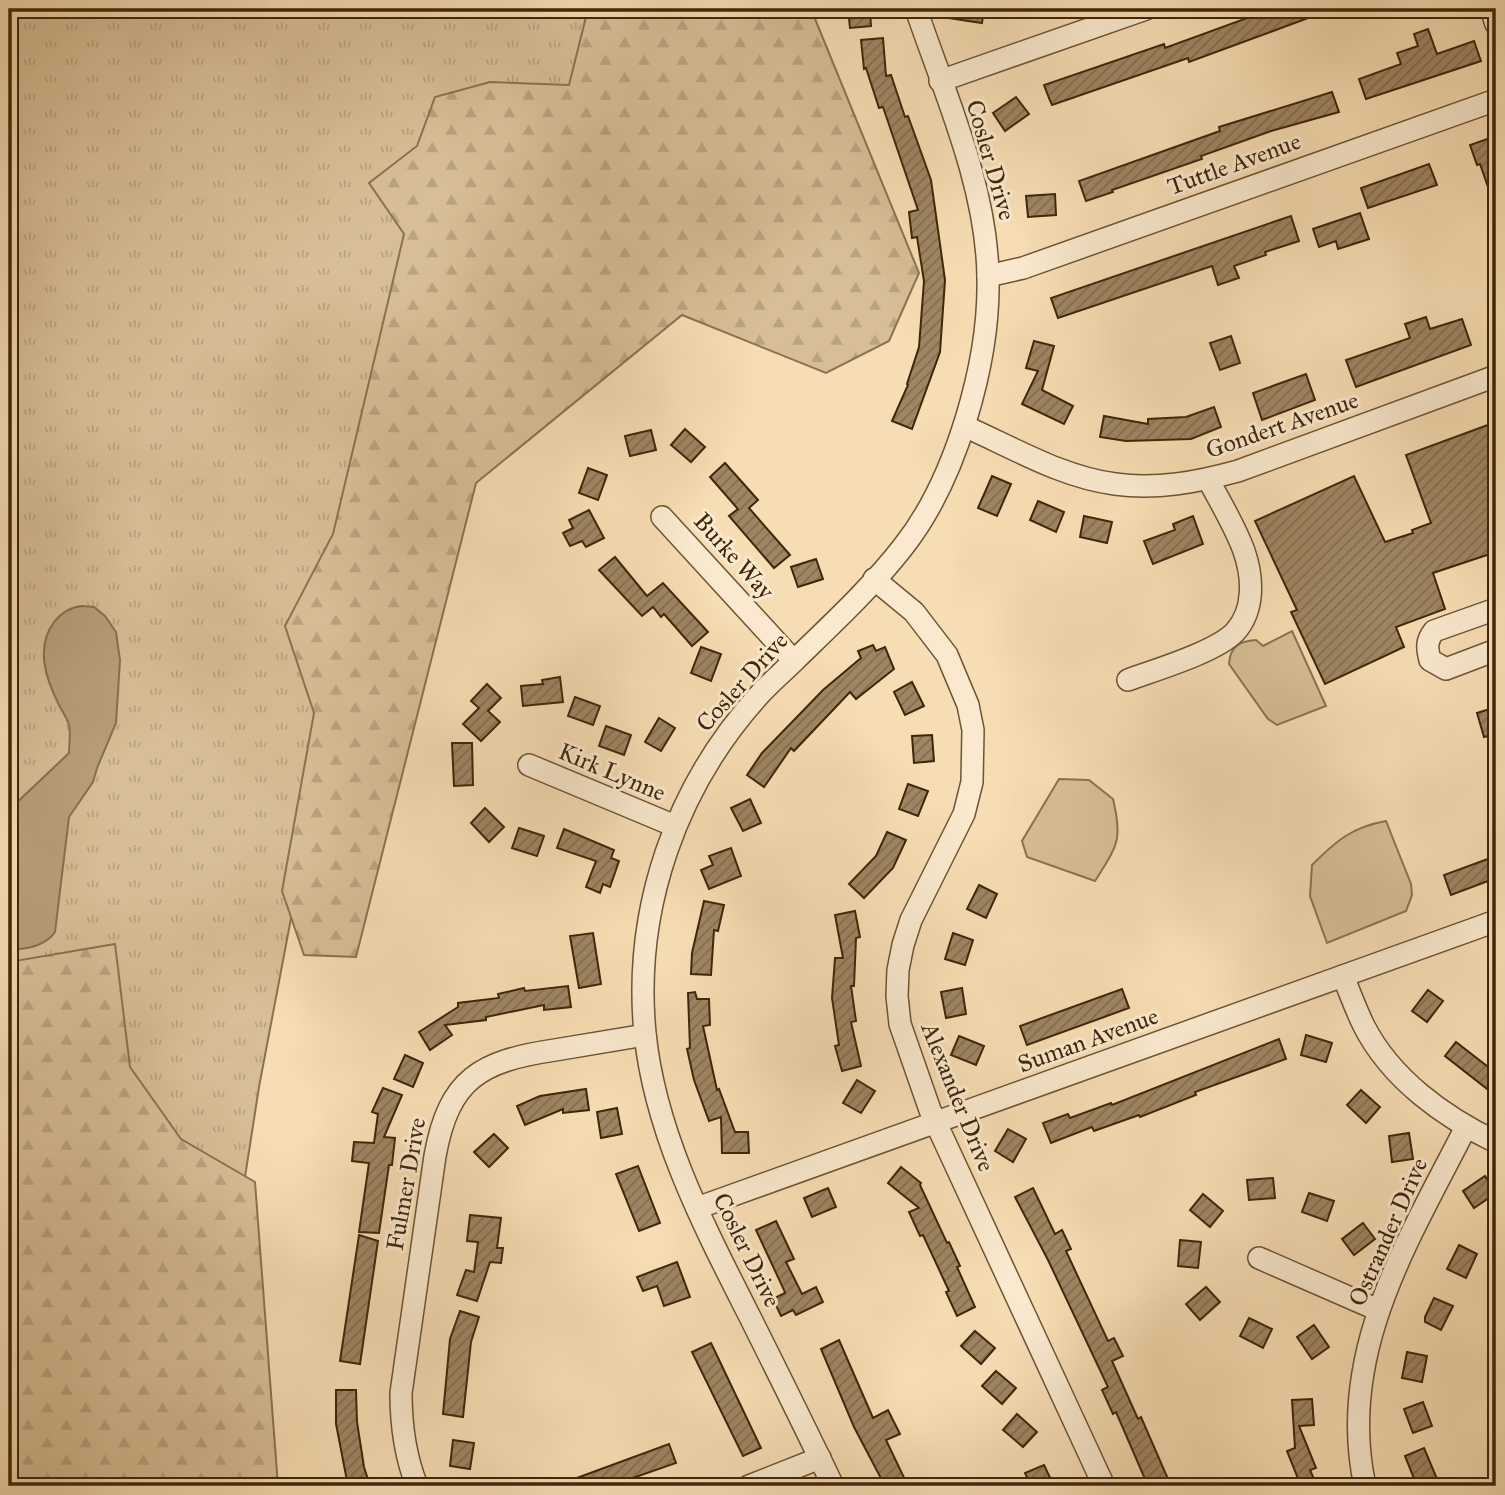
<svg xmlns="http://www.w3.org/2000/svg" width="1505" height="1495" font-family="'IM FELL Great Primer',serif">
<defs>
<pattern id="grass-tufts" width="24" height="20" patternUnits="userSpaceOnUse" patternTransform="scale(1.75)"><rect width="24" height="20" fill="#d8be96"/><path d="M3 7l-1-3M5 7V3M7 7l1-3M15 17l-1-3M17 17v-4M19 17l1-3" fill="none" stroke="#baa380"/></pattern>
<pattern id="forest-firs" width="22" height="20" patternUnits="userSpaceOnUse" patternTransform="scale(1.75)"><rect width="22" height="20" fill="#d8be96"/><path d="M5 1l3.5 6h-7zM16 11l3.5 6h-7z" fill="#baa380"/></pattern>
<pattern id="building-hatch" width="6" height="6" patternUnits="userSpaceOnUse" patternTransform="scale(1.75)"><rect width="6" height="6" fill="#9f8562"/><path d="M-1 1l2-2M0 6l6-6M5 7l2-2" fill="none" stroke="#836d4f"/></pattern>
</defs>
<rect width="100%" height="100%" fill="#f7ddb3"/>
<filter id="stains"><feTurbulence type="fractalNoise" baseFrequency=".00286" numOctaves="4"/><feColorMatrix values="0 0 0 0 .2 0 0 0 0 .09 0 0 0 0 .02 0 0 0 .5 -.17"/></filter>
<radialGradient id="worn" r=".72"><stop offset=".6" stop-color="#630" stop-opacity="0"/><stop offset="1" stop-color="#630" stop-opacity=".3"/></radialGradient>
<path fill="url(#grass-tufts)" stroke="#8c7250" stroke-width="2" d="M9,9H634L359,560L259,1087L197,1486H9Z"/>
<g fill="url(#forest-firs)" stroke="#8c7250" stroke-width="2">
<path d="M588,9H811L919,273L889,341L826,373L682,315L476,483L356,957L304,955L282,891L314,713L285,626L333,534L404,234L369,183L417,146L435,97L490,82L569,85Z"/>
<path d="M115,944L130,1067L181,1139L255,1182L278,1486H9V962Z"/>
</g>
<g fill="#d8be96" stroke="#8c7250" stroke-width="2">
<path d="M1292,631L1326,706L1277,725L1268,719L1229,664C1230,647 1239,641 1256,640L1263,646Z"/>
<path d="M1059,779L1089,780L1113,799C1123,841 1117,846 1095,881L1027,857L1022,841Z"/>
<path d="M1386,821L1411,884L1412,895L1406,911L1327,943L1310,896L1312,865C1336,841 1352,827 1386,821Z"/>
</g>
<path fill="#b89f7a" stroke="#886f4d" stroke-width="2" d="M82,606L94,607L105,616L116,632L120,660L116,723L97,768L93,782L69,817L55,932C47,944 30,949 16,949L9,940V810L69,753C69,744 71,733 69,725C67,718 62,711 59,705C46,679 35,648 54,622C62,612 70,607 82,606Z"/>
<g fill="url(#building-hatch)" stroke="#3f260a" stroke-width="2">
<path d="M848,9H870L871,26L850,28Z"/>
<path d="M941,9H984L982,23L941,17Z"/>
<path d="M1272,9H1327V11L1189,62L1188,58L1052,105L1049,98L1044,85L1164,44L1165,48Z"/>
<path d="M1428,29L1437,54L1474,41L1481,61L1366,99L1359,79L1401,64L1397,53L1418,46L1414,34Z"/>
<path d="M883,38L886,76L891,75L905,117L908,116L931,180L945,280L940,352L912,429L892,421L908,385L907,384L919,347L924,281L917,237L912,238L909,212L918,210L883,107L879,108L866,68L864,69L861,40Z"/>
<path d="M1332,92L1339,112L1271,131L1201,156L1202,159L1112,190L1113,192L1086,201L1079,181L1220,131L1219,127Z"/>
<path d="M1016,97L1029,114L1005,131L993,113Z"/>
<path d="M1496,136V203L1494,204L1480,164L1477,165L1470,145Z"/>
<path d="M1429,164L1437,185L1368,208L1361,188Z"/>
<path d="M1055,194L1056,215L1028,217L1026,196Z"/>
<path d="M1360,213L1369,239L1338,249L1336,241L1319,247L1313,229Z"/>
<path d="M1291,216L1299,241L1265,252L1266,255L1234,266L1239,278L1218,285L1212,266L1058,318L1051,298Z"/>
<path d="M1426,317L1430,329L1462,319L1471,345L1356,387L1346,360L1410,338L1405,324Z"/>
<path d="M1231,336L1240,363L1220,370L1210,343Z"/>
<path d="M1034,341L1054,346L1042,390L1073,406L1064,424L1022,404L1038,371L1026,368Z"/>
<path d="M1306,374L1315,400L1262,420L1253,393Z"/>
<path d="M1214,407L1221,427L1191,439L1126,441L1100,437L1104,416L1148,424V419L1186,417Z"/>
<path d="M1496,422V552L1433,573L1445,609L1396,627L1404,647L1325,684L1291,612L1297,610L1255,521L1354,476L1385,542L1413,533L1412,530L1431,523L1406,455Z"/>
<path d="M685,429L705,447L691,462L671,445Z"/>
<path d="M651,430L656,450L630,456L625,436Z"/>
<path d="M725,463L758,500L749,508L790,555L774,568L729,516L738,509L710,477Z"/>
<path d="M588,468L607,475L598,500L579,493Z"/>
<path d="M992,476L1011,484L997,516L978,508Z"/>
<path d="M1038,501L1064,512L1056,532L1030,520Z"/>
<path d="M589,510L604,538L586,547L582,541L570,546L563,533L573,528L569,520Z"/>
<path d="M1084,516L1112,522L1107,543L1080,537Z"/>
<path d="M1193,516L1203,544L1153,564L1144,541L1175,530L1173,524Z"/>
<path d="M615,557L647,596L663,583L708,632L692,646L664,614L661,617L653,607L642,616L599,570Z"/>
<path d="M816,559L823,579L798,587L791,567Z"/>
<path d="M873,645L876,651L885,647L894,669L856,699L850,692L794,751L791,748L764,787L747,775L762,753L796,718L823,690L861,658L858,651Z"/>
<path d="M701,647L721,654L711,681L691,673Z"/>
<path d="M560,677L563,702L523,706L521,686L543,684L542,680Z"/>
<path d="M912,682L924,706L905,715L894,692Z"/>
<path d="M487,684L501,698L488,711L500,722L481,741L463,724L479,708L471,701Z"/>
<path d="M575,697L600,706L593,725L568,716Z"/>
<path d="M1496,707V734L1484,737L1477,713Z"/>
<path d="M659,718L675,728L661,751L645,742Z"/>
<path d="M606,726L631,735L624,755L599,746Z"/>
<path d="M932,735L934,761L914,763L912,736Z"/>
<path d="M452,743H472L473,785L454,786Z"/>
<path d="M908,784L928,791L918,816L899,809Z"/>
<path d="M750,799L761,823L743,831L731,808Z"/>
<path d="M485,808L504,827L489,842L471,823Z"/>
<path d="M519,828L544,836L537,856L512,848Z"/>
<path d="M564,829L614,850L611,858L619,861L610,887L603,884L600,893L586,887L596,861L557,848Z"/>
<path d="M887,832L906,840L893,868L864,898L849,884L876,856Z"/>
<path d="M731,848L741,876L709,889L701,870L713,865L709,856Z"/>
<path d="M1496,856V878L1451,895L1444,875Z"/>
<path d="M979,885L997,894L986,918L967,909Z"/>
<path d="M704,901L724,905L718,931L714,930L711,975L691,974L692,953Z"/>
<path d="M855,911L860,937L856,938L854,986H851L856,1021L851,1022L861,1066L842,1071L835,1046L839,1045L832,998L835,958H843L835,915Z"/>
<path d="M593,933L601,984L579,988L570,936Z"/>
<path d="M953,933L973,940L965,965L945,959Z"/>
<path d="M568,986L571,1007L544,1010V1005L486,1017V1020L445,1025L452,1035L430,1050L419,1032L458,1007V1003L499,998L498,994L524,988L525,991Z"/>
<path d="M962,988L966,1014L946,1018L941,992Z"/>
<path d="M1122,989L1129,1008L1027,1045L1020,1026Z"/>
<path d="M1428,990L1443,1001L1427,1022L1412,1011Z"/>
<path d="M695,992L697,999H709L710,1025L703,1026L717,1090L719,1089L735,1132H748L749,1153H722L721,1117L709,1121L694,1080L687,1049L690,1048L688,993Z"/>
<path d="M1306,1035L1332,1043L1326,1062L1301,1055Z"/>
<path d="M959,1036L984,1046L976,1065L951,1055Z"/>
<path d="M1279,1039L1286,1059L1195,1092L1196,1095L1140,1117L1139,1115L1094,1131L1092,1127L1051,1143L1043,1123L1068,1114L1070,1118L1111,1103L1112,1105Z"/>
<path d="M1456,1042L1496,1073V1096L1445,1056Z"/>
<path d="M405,1055L423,1063L413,1087L394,1079Z"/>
<path d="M857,1080L875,1091L861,1113L843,1103Z"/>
<path d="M383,1088L402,1095L384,1137L395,1138L392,1165H389L379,1233L359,1232L369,1163L352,1161L354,1142L374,1143L378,1114L372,1112Z"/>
<path d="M586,1089L589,1110L563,1113V1109L525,1125L517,1106L540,1096Z"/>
<path d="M1361,1090L1380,1107L1366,1123L1347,1105Z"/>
<path d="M617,1108L622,1134L601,1138L597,1112Z"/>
<path d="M1008,1129L1026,1139L1013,1162L995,1151Z"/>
<path d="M1409,1133L1413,1159L1392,1162L1389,1136Z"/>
<path d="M494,1134L508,1148L489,1167L474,1152Z"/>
<path d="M638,1166L660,1223L639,1231L616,1174Z"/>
<path d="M901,1167L921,1183L920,1185L947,1243L949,1242L960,1266L957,1267L975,1307L957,1316L946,1292L949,1291L923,1235L920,1236L909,1212L919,1208L888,1183Z"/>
<path d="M1485,1176L1496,1193L1474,1208L1463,1191Z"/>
<path d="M1273,1178L1275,1198L1249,1200L1247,1180Z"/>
<path d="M828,1188L836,1207L812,1217L804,1198Z"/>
<path d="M1033,1188L1055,1234L1062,1230L1071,1249L1066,1251L1108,1341L1114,1338L1123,1356L1112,1361L1138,1419L1141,1417L1168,1479L1152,1486H1148L1116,1412L1113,1414L1102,1390L1108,1387L1048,1260L1015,1197Z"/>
<path d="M1309,1193L1334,1201L1327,1221L1302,1212Z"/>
<path d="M1203,1194L1223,1211L1210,1227L1190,1210Z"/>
<path d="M470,1215L501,1218L497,1248H503L501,1263L490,1262L477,1301L457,1295L466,1270L474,1272L478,1242L467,1241Z"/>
<path d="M776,1221L794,1259L786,1262L802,1294L816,1287L823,1302L796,1315L793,1310L781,1316L773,1299L785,1293L784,1290L756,1230Z"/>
<path d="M1363,1223L1375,1239L1354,1255L1342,1239Z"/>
<path d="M359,1235L378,1241L360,1364L340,1361Z"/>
<path d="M1180,1240L1201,1242L1198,1268L1178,1266Z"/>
<path d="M1459,1245L1477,1254L1466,1278L1447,1269Z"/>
<path d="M677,1262L690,1297L664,1306L657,1286L643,1291L637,1277Z"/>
<path d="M1206,1287L1220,1302L1200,1320L1186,1304Z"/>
<path d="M1434,1298L1453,1306L1441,1330L1425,1322V1317Z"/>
<path d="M460,1311L479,1317L471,1342L463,1417L443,1414L450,1339Z"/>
<path d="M1249,1318L1272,1329L1263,1348L1240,1336Z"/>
<path d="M1314,1325L1329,1347L1312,1359L1297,1337Z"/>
<path d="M975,1331L995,1348L981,1364L961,1346Z"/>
<path d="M839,1340L873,1418L888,1410L900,1434L886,1440L908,1486H885L854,1427L821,1349Z"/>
<path d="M711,1343L761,1448L743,1456L692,1352Z"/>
<path d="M1407,1352L1427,1356L1422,1382L1402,1378Z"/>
<path d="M996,1371L1016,1388L1002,1404L982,1386Z"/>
<path d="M336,1390H356L357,1422L364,1467L370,1486H348L336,1424Z"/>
<path d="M1312,1399L1314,1425L1299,1426L1316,1468L1310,1470L1317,1486H1301L1287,1451L1295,1448L1292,1400Z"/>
<path d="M1423,1402L1432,1426L1413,1433L1404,1409Z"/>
<path d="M1017,1414L1037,1432L1023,1447L1003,1430Z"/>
<path d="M453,1440L474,1443L470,1469L450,1466Z"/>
<path d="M669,1444L676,1463L610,1486H555Z"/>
<path d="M1424,1448L1440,1486H1417L1405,1456Z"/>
<path d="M1044,1465L1054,1486H1031L1025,1473Z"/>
</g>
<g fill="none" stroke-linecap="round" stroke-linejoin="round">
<defs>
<g id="minor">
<path d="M1491,9L1496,24"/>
<path d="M940,81L1146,9"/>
<path d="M988,276L1023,268L1496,100"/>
<path d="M964,426C1012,447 1061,477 1115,484C1156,490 1198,482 1238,471L1496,376"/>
<path d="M662,517L794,661"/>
<path d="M874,579L914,612L947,655L968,705L973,730L972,782L964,814L911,920L903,945L898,970L897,996L900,1024L930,1110L1104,1486"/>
<path d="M1496,609L1434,631C1426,641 1427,648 1430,660L1446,669L1496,650"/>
<path d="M1128,680C1155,670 1216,652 1235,632C1255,610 1253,577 1244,551C1235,526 1220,502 1208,479"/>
<path d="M529,765L675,826"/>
<path d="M1343,976C1350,993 1356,1010 1364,1026C1391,1079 1444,1117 1496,1142"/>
<path d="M697,1208L1496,921"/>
<path d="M1259,1258L1378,1310"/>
<path d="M417,1486C405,1456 401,1426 401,1393L435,1156C449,1078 481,1061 555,1050C585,1045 615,1040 645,1035"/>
<path d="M749,1486L820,1458"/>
<path d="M833,1486C806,1429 778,1373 750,1317C705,1228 655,1134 645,1033C633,909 676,786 760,694C771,682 784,671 795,660C832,624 871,588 903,547C956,480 990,362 988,277C987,187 945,94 916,9"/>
<path d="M1365,1486C1336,1354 1408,1241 1466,1127"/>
</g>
</defs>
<use href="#minor" stroke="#6d5434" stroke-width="24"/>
<use href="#minor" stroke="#fae9ce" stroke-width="21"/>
</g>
<g text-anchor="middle" stroke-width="6" stroke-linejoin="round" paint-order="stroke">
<g font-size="24" fill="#3f260a" stroke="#fae9ce">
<text transform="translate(991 160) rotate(74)" y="8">Cosler Drive</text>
<text transform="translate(1234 164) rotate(-20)" y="8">Tuttle Avenue</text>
<text transform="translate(1282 425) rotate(-19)" y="8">Gondert Avenue</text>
<text transform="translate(734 556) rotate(48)" y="8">Burke Way</text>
<text transform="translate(742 682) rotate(-48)" y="8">Cosler Drive</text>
<text transform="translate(612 772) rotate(23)" y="8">Kirk Lynne</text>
<text transform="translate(1088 1040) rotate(-20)" y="8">Suman Avenue</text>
<text transform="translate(958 1097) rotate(68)" y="8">Alexander Drive</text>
<text transform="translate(406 1184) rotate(-80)" y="8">Fulmer Drive</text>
<text transform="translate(1388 1232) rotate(-66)" y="8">Ostrander Drive</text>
<text transform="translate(747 1250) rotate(64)" y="8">Cosler Drive</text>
</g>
</g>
<rect width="1505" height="1495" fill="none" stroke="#f7ddb3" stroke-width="35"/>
<rect x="10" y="10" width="1484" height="1474" fill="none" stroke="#3f260a" stroke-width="3.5"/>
<rect x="18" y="18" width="1470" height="1460" fill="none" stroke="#3f260a" stroke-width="2"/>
<rect width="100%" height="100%" filter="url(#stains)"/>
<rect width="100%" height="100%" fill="url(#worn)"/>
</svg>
